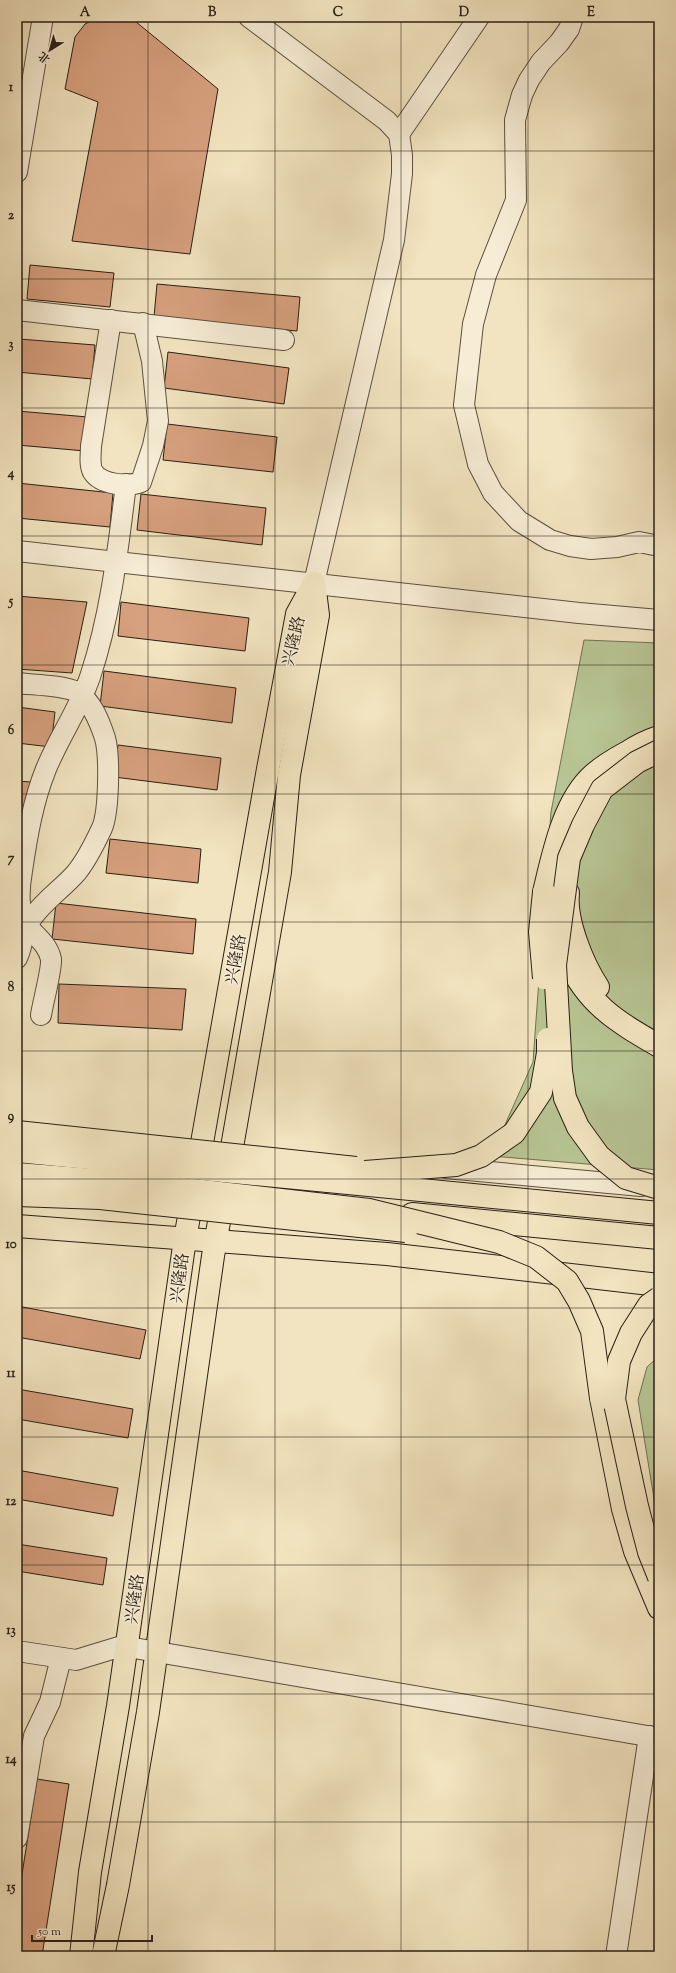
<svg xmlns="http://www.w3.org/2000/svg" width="676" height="1973" font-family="'Sorts Mill Goudy','Noto Serif SC',serif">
<rect width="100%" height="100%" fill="#f2e4c0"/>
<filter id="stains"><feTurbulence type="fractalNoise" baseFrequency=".005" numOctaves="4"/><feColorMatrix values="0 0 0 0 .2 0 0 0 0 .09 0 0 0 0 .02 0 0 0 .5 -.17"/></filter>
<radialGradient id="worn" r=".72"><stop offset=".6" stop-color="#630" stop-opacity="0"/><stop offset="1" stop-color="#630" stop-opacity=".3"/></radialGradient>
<g fill="#b8c594" stroke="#707254">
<path d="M584,640L659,643V1170L491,1156L533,1062L551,812Z"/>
<path d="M659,1356V1503L656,1511L638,1400L647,1367Z"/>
</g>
<g fill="#d7a07e" stroke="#291f13">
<path d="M99,17H130L218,89L190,254L72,241L98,102L65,89L75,37L85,24Z"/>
<path d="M30,265L114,273L110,307L27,299Z"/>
<path d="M157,284L300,297L297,331L154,317Z"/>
<path d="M19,339L95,345L92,379L17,372Z"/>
<path d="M168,352L289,368L284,404L164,388Z"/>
<path d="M17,411L88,417L85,451L17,445Z"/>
<path d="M167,424L277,437L273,472L163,460Z"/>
<path d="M17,483L113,493L110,527L17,518Z"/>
<path d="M141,494L266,508L262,545L137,530Z"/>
<path d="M17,596L87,602L72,673L17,669Z"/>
<path d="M121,602L249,618L245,651L118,636Z"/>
<path d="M104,671L236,688L232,723L100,706Z"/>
<path d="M17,707L55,712L51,747L17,743Z"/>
<path d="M118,745L221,758L217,790L114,777Z"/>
<path d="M17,781L31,782L28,816L17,815Z"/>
<path d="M110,839L201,849L198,883L106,873Z"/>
<path d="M56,903L196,919L193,954L52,939Z"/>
<path d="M59,984L186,989L182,1030L58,1023Z"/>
<path d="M17,988H22L17,1027Z"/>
<path d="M17,1306L146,1330L140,1359L17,1337Z"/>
<path d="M17,1389L133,1409L128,1438L17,1419Z"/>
<path d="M17,1470L118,1488L113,1516L17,1499Z"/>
<path d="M17,1544L107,1558L103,1585L17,1571Z"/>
<path d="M37,1779L69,1784L42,1956H17V1906Z"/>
</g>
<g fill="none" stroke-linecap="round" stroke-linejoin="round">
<defs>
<g id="minor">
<path d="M249,17L387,121L399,134L402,155V174L394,240L314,583"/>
<path d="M573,17L569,29L559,43L541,62L529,80L522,95L515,120L516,200L486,275L473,324L464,405L478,464L493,493L519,521L550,540L570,546L591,549L617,547L639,542L659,546"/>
<path d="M399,134L479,17"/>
<path d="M17,172L43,17"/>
<path d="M17,310L284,340"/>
<path d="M111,320L91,446C91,454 89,465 93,472C101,485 129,487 141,482L153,446L158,421L152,361L143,323"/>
<path d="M17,551L579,613L659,620"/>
<path d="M17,683C33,685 63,685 77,692C92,701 100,723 105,738C110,756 109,812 102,828C95,843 86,861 76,873C62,889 40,904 30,921C22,933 23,946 17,958"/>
<path d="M41,1015C43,1002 52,969 51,959C48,945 37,937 28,927C17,914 19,888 22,871C27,837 33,801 46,769C59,737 79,709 90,677C111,614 118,549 126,484"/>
<path d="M446,1168L641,1186"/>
<path d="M17,1651L76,1660L122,1646L659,1738"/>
<path d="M17,1838L34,1736L50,1702L61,1658"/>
<path d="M616,1956L649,1736"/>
</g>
<g id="major">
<path d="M17,1226L387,1254L659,1285"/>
<path d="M81,1956L90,1872L118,1706L185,1239L268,769L297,614L314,583"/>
<path d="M103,1956L118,1885L148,1712L213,1256L280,872L289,775L318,615L314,583"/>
</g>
<g id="highway">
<path d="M544,892C553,855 563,802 593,775C603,766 615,759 626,753C637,746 647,741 659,737"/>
<path d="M568,893C565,921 583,964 598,987"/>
<path d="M556,931C557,939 563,949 566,957C587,1004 616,1021 659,1046"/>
<path d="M412,1214L659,1238"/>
<path d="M601,1398L623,1509L635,1551L659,1608"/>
</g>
</defs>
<use href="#minor" stroke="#5b503e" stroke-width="22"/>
<use href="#major" stroke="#291f13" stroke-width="24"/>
<use href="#highway" stroke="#291f13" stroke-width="24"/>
<use href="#minor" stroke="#f7edd6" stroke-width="20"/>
<use href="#major" stroke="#f2e4c0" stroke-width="22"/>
<use href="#highway" stroke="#f2e4c0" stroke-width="22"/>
<defs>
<g id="highway-bridge">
<path d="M659,751L637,762L602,789L583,825L569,858L555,965L561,1071L565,1098L578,1127L599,1156L626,1178L659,1188"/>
<path d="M544,892L540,932L544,978"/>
<path d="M17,1132L356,1168"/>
<path d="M17,1151L659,1213"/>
<path d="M352,1173L456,1165L481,1156L514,1133L541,1092L548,1053V1039"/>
<path d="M17,1174L132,1183L369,1210L499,1242L536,1257L567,1281L579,1301L592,1331L601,1398"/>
<path d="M17,1195L100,1198L406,1231"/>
<path d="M659,1298L649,1305L631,1333L619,1361L614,1399L637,1506L649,1552L659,1577"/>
</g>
</defs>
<use href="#highway-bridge" stroke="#291f13" stroke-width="24" stroke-linecap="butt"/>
<use href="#highway-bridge" stroke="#f2e4c0" stroke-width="22"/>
</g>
<path fill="none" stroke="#291f13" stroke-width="1" stroke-opacity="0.55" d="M148,17V1956M275,17V1956M401,17V1956M528,17V1956M17,151H659M17,279H659M17,408H659M17,536H659M17,665H659M17,794H659M17,922H659M17,1051H659M17,1179H659M17,1308H659M17,1437H659M17,1565H659M17,1694H659M17,1822H659"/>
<g text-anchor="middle" stroke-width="3" stroke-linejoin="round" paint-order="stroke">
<g font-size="17" fill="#291f13" stroke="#f7edd6">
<text transform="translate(293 641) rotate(-77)" y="6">兴隆路</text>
<text transform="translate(235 959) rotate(-80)" y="6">兴隆路</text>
<text transform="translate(179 1278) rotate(-82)" y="6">兴隆路</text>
<text transform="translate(134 1599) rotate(-82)" y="6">兴隆路</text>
</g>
</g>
<rect width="676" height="1973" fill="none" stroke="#f2e4c0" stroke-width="44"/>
<g transform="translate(50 50) rotate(217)" stroke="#f7edd6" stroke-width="3" paint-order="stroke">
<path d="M0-3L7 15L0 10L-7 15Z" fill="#291f13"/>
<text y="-6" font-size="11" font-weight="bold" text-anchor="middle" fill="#291f13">北</text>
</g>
<path d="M32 1935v6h120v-6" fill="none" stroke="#291f13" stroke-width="2"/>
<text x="38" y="1935" font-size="12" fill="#291f13" stroke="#f7edd6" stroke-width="3" paint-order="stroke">50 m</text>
<rect x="22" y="22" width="632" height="1929" fill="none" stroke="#291f13" stroke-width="1.5"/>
<g font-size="13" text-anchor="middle" font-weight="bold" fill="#291f13">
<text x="85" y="16">A</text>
<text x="212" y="16">B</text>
<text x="338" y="16">C</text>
<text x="464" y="16">D</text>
<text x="591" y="16">E</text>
<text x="11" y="91">1</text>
<text x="11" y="219">2</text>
<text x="11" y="348">3</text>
<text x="11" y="477">4</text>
<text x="11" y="605">5</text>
<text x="11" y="734">6</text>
<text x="11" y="862">7</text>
<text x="11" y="991">8</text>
<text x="11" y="1120">9</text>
<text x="11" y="1248">10</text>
<text x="11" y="1377">11</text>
<text x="11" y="1505">12</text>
<text x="11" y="1634">13</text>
<text x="11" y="1763">14</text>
<text x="11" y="1891">15</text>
</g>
<rect width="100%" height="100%" filter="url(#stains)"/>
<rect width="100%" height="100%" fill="url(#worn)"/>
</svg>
